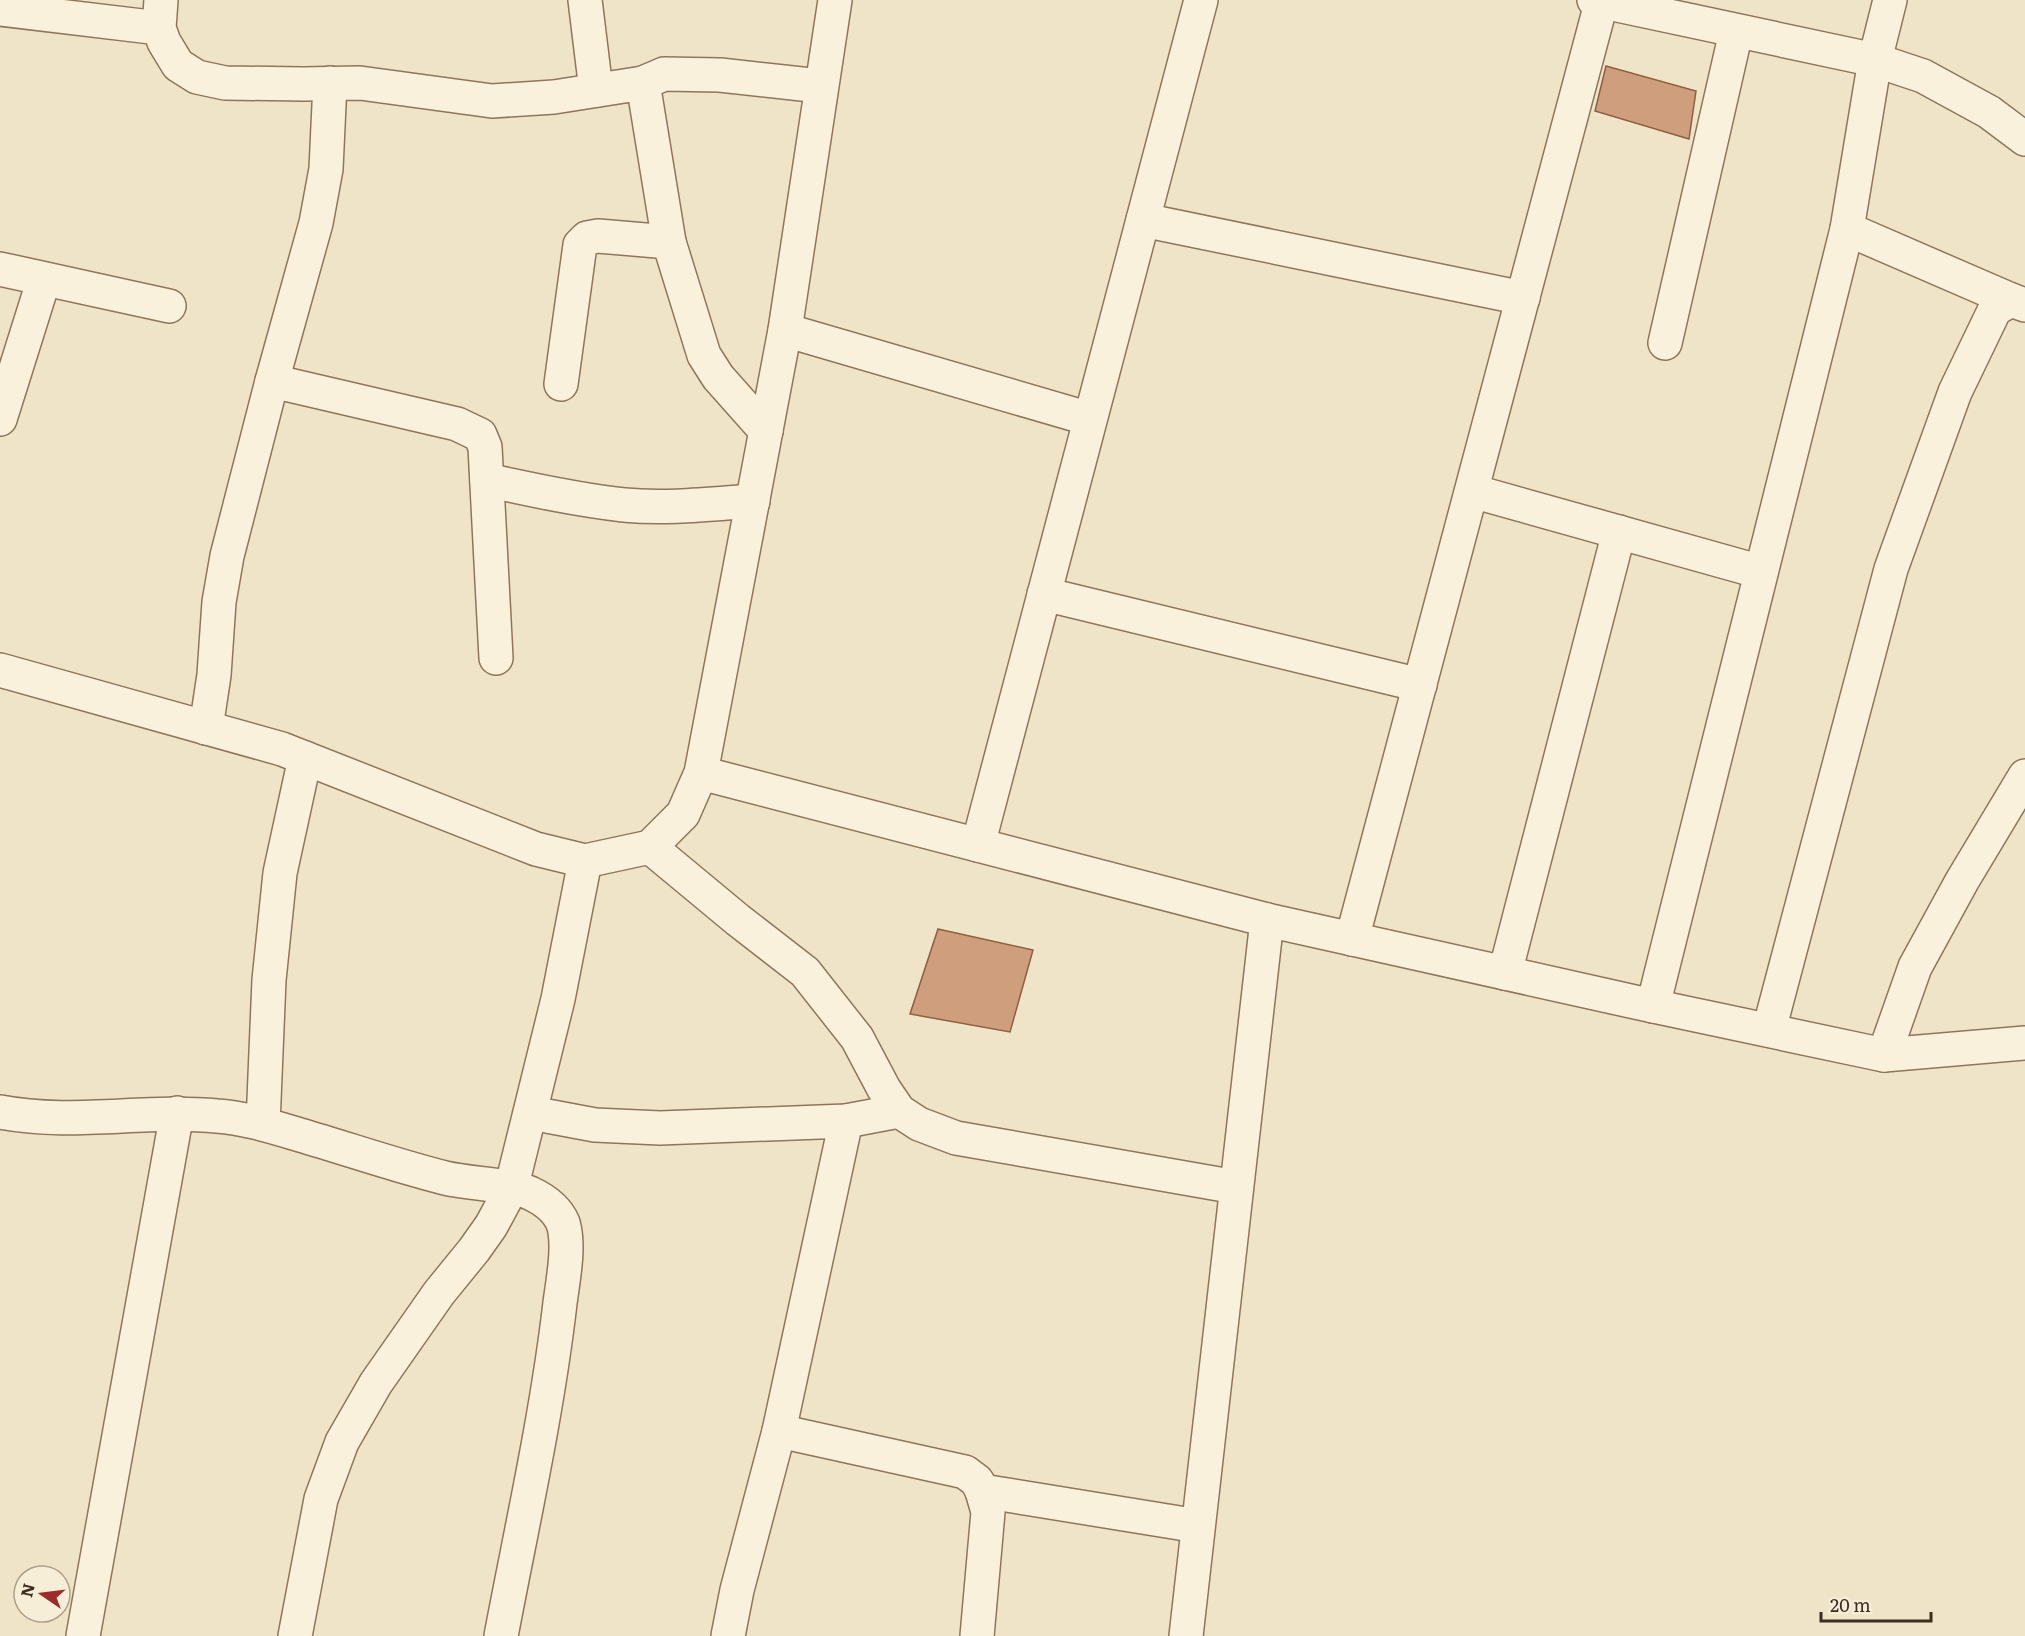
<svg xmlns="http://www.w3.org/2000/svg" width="2025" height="1636" font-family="Literata,serif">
<rect width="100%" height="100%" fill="#f0e4c8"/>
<g fill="#cf9f7d" stroke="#8d5f41" stroke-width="1.5">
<path d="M1606,66L1696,91L1689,139L1595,111Z"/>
<path d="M938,929L1033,950L1010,1032L910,1014Z"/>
</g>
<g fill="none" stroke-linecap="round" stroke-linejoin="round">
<defs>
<g id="minor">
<path d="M161,0L159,28L164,42L178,65L197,77L225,83L303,84L360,83L492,101L554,97L643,83L664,74L720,75L820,86"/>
<path d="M585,0L596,90"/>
<path d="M1594,0L1875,60L1923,76L1989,112L2025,139"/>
<path d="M0,9L159,28"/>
<path d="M643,83L669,242L704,355L718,377L766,431"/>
<path d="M1143,220L1523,298"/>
<path d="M1847,229L2011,300"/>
<path d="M0,269L169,306"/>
<path d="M785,330L1090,419"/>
<path d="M1665,343L1736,32"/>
<path d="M272,381L457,424L480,435L485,447L496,658"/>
<path d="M561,384L580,245L587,238L598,236L669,242"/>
<path d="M0,419L44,279"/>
<path d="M487,480C532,490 578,500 624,505C667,509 710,504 753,501"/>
<path d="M1472,491L1761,572"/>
<path d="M1044,594L1420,685"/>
<path d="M0,670L282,749L536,849L585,861L650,847L683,814L701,773L785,330L835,0"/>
<path d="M206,728L214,675L219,602L227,556L272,381L316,223L326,169L330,83"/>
<path d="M701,773L1267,920L1653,1006L1884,1055L2025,1043"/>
<path d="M978,845L1201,0"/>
<path d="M650,847L738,920L805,972L857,1038L884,1089L899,1111L919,1124L956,1138L1236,1187"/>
<path d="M1352,939L1602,0"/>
<path d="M1505,973L1619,532"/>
<path d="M1653,1006L1847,229L1875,60L1890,0"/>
<path d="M1769,1030L1891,569L1955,392L1995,309L2011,300L2025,305"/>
<path d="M1884,1055L1915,967L1962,881L2025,776"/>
<path d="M0,1112C71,1126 145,1109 217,1116C245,1118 273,1127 300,1135C348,1149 397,1166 445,1178C470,1184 508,1184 530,1193C543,1199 557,1209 563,1223C570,1245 563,1280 560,1303C547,1415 522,1525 501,1636"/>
<path d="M531,1113L595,1125L660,1128L846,1121L899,1111"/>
<path d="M263,1124L269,980L280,873L305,758"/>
<path d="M779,1431L965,1472L977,1481L982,1491L988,1512L977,1636"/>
<path d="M982,1491L1198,1526"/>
<path d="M83,1636L177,1113"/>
<path d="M295,1636L321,1499L342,1442L376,1383L439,1293L474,1250L491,1226L511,1189L558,999L585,861"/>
<path d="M728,1636L737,1590L779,1431L846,1121"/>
<path d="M1186,1636L1267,920"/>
</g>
</defs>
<use href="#minor" stroke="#8d765c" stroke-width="36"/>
<use href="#minor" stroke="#faf1dc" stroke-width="33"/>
</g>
<g transform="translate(42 1594) rotate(284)"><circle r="28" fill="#f7eed8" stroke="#ada18e" stroke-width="1.5"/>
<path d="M0-4.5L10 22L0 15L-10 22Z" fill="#9e2a2b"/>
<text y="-9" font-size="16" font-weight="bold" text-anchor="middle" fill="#3d2e20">N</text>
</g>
<path d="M1821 1612v9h110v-9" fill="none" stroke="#3d2e20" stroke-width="3"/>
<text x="1830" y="1612" font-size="18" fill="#3d2e20" stroke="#f7eed8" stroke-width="4.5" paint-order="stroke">20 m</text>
</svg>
